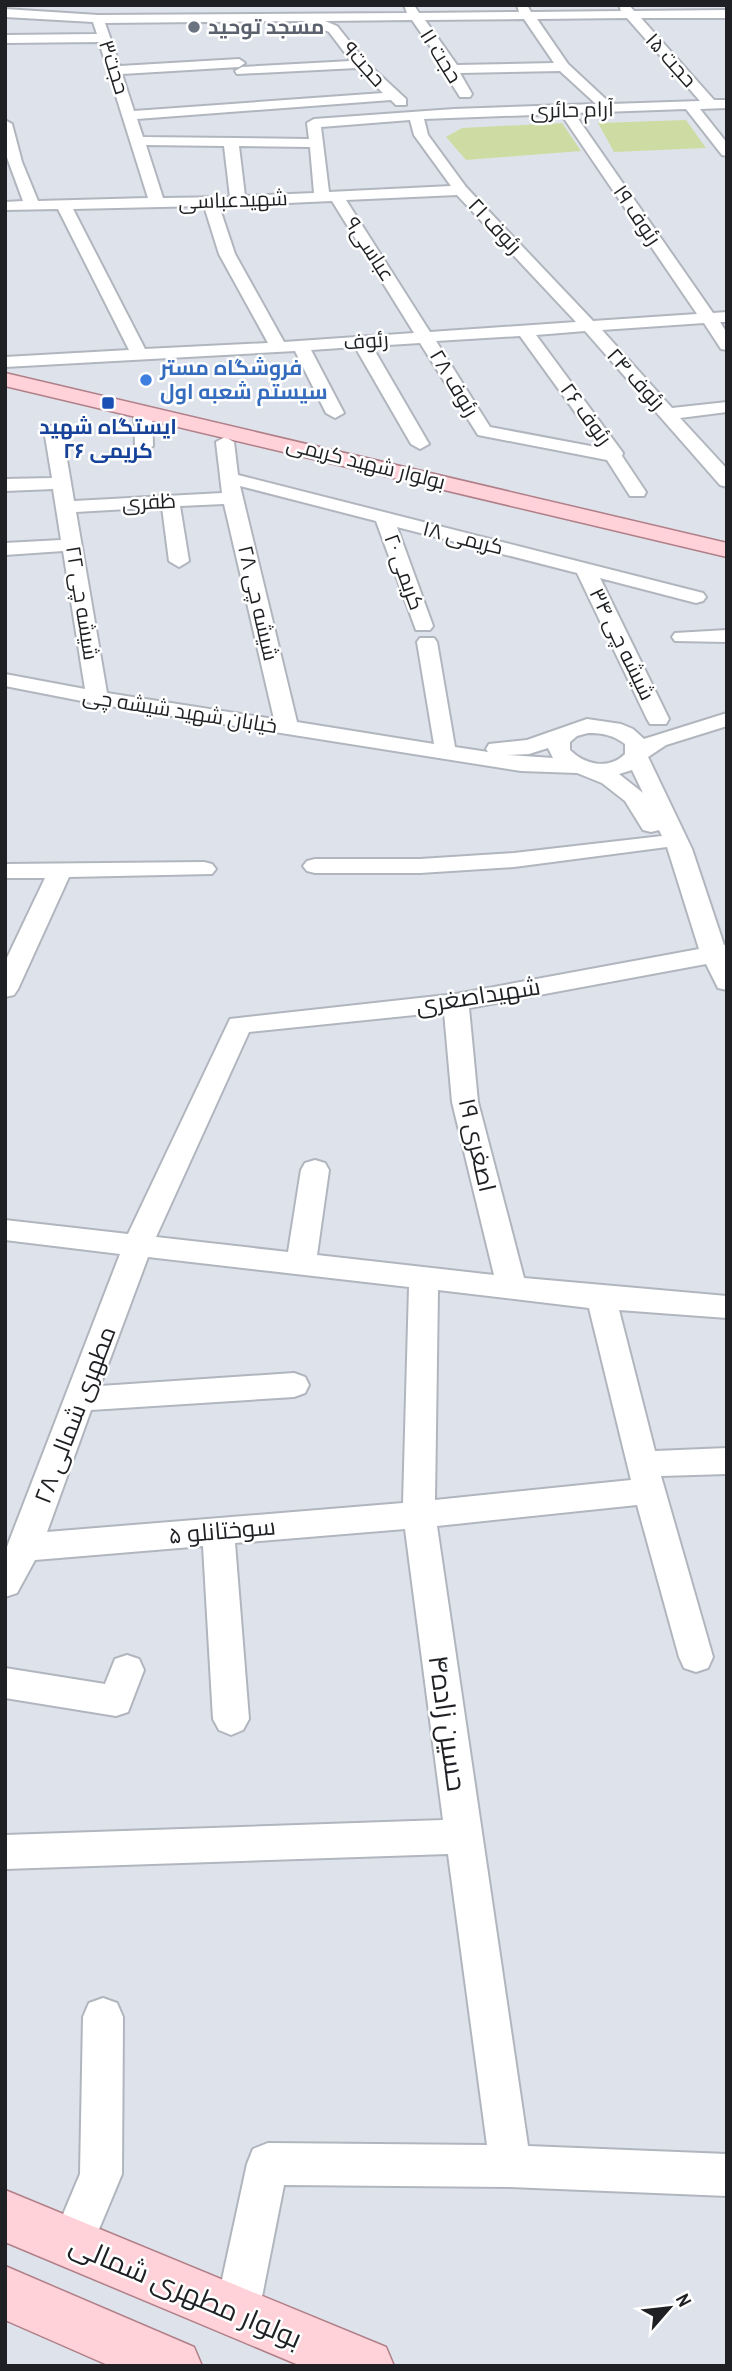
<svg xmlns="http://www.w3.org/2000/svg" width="732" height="2371" font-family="'Archivo Narrow',Cairo,sans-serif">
<rect width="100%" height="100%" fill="#dee3eb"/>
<g fill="#cedca3">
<path d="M686,120L706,148L614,152L598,123Z"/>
<path d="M562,123L581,151L466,160L446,137L462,128Z"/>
</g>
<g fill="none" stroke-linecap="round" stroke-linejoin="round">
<defs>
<g id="minor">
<path d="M404,5H414L419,13L519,12L517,5H527L531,12L621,11L619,5H629L634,11L727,10V18H641L714,100H727V108L700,109L727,143V156L722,155L686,109L574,113L713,313L727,312V322H720L727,333V350L721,349L704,323L602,330L672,408L727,402V412L680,418L727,469V487L720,485L585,331L536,335L623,453L622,456L646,492L644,496H630L607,460L478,435L420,343L372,346L429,444L420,449L411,444L355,347L311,350L344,413L335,418L326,413L295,351L5,367V357L129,350L58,209L5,210V202L23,201L5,152V120L12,124L22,162L38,201L148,198L99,42L5,43V35L97,34L93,22L5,17V9L98,15L407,13ZM627,18L700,101L611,104L568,64L537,19ZM524,19L554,63L457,65L425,20ZM412,20L446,69V75L460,97H470L472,94L460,73L560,71L596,104L454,109L314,119L307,123L309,139L143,137L137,119L391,100L396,105H406V99L365,61L337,26L325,21ZM305,21L329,32L351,61L242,67L235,71L237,74L357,68L383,93L134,111L122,74L239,67L245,63L239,59L120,66L105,23ZM561,114L697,314L593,321L466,187L428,135L424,119ZM410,120L414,135L451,186L329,192L321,127ZM146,145L224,146L230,197L163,198ZM239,146L310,147L314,193L245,196ZM457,195L576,322L430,332L346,200ZM332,201L414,333L284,342L235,254L219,206ZM204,206L219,254L268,343L145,349L73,209ZM520,336L601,448L490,427L436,341Z"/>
<path d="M143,406L152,411L153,446L144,451L135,446L134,411Z"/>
<path d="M53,425L62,430L74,501L222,493L216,442L225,437L234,442L238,475L703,593L706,597L703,601L696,603L600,578L669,719L666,724H650L647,719L577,573L397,527L433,626L430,630H416L376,521L240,486L297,722L434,744L417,642L420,638H434L437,642L455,747L488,752L486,749L489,744L527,740L587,719L621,724L633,729L644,739L727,713V726L666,745L648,757L692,849L724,945L727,944V990L718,988L706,964L469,1008L478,1102L524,1278L727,1296V1318L619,1310L655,1451L727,1448V1474L661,1476L713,1657L708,1668L696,1672L684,1668L679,1657L637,1505L437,1526L528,2146L727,2154V2196L510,2187L284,2185L259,2312L252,2327L237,2334L222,2327L215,2312L247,2164L253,2149L268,2143L487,2145L448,1854L5,1869V1835L443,1820L405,1529L235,1543L249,1719L243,1730L231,1735L219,1730L213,1719L203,1546L35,1560L17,1593L5,1597V1552L120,1254L5,1240V1220L128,1234L230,1019L456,994L699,949L667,847L514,867L420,873H315L307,871L303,866L307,861L315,859H420L514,853L662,836L659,830L651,832L643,830L625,801L602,783L577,773L521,771L97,704L5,686V674L85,689L63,551L5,555V543L61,540L53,489L5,491V479L52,478L44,430ZM224,504L274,719L107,693L76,512L162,507L169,561L179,567L189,561L180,506ZM588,733C603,733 613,735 625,744V754C609,770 585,765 570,750V742L577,736ZM548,748L553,758L507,755L529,754ZM632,770L643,793L619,774ZM444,1012L452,1102L494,1275L317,1255L329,1170L325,1163L315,1160L305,1163L301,1170L288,1252L156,1237L249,1032ZM148,1257L409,1287L403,1503L47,1532L91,1410L294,1397L305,1393L309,1385L305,1377L294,1373L100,1386ZM438,1290L589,1308L631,1480L435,1500Z"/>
<path d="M727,630V642L675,641L672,637L675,633Z"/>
<path d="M204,862L212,864L216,869L212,874L69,877L18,989L14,995L5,997V962L45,878H5V864Z"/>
<path d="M127,1655L139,1659L144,1670L128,1712L116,1716L5,1698V1668L105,1684L115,1659Z"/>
<path d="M103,1998L117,2003L123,2017L122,2174L87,2258L72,2264L57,2258L51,2243L80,2174L83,2017L89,2003Z"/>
</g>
<g id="major">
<path d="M5,373L727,543V557L5,386Z"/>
<path d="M5,2190L386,2347L394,2366H301L5,2242Z"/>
<path d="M5,2266L194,2347L202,2366H110L5,2320Z"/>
</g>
</defs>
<use href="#minor" stroke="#b1b6be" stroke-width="4"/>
<use href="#major" stroke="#b07f88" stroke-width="3"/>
<use href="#minor" fill="#fff" fill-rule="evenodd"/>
<use href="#major" fill="#ffd1d8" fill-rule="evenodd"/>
</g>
<circle fill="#6b7280" stroke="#fff" stroke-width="2.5" cx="194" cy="27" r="7"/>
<circle fill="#3f7fe0" stroke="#fff" stroke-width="2.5" cx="146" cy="380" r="7"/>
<rect fill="#1a4fb4" stroke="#fff" stroke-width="2.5" x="101" y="396" width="14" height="14" rx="3.5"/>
<g text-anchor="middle" stroke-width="5" stroke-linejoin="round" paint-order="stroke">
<g font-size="21" font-weight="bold" fill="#5b616d" stroke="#fff" text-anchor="start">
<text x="208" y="34">مسجد توحید</text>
</g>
<g font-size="21" fill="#1e2023" stroke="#fff">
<text transform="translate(441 56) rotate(58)" y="7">حجت ۱۱</text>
<text transform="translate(671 60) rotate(48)" y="7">حجت ۱۵</text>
<text transform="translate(364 64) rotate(48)" y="7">حجت۹</text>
<text transform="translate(114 67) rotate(72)" y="7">حجت۳</text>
<text transform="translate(572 110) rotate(-1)" y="7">آرام حائری</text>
<text transform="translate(233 200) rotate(-2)" y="7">شهیدعباسی</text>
<text transform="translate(637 215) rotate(56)" y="7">رئوف ۱۹</text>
<text transform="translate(495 226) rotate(47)" y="7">رئوف ۲۱</text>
<text transform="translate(370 249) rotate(57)" y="7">عباسی۹</text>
<text transform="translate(366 341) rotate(-4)" y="7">رئوف</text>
<text transform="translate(636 379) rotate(48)" y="7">رئوف ۲۴</text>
<text transform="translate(454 383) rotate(59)" y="7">رئوف ۲۸</text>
<text transform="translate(586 414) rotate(54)" y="7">رئوف ۲۶</text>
<text transform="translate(366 463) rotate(14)" y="7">بولوار شهید کریمی</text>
<text transform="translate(149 502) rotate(-3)" y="7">ظفری</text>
<text transform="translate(463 538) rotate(14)" y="7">کریمی ۱۸</text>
<text transform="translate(404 572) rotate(70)" y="7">کریمی ۲۰</text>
<text transform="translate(82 603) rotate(81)" y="7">شیشه چی ۲۲</text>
<text transform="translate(258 603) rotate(77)" y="7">شیشه چی ۲۸</text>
<text transform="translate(622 644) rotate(64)" y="7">شیشه چی ۳۴</text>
<text transform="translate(180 711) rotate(9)" y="7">خیابان شهید شیشه چی</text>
</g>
<g font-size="21" font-weight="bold" fill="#366cbe" stroke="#fff" text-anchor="start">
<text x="160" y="375">فروشگاه مستر<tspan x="160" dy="24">سیستم شعبه اول</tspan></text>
</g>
<g font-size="21" font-weight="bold" fill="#164399" stroke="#fff">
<text x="108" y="434">ایستگاه شهید<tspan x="108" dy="24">کریمی ۲۶</tspan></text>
</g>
<g font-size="24" fill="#1e2023" stroke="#fff">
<text transform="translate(478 996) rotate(-9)" y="8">شهیداصغری</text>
<text transform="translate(477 1145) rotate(77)" y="8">اصغری ۱۹</text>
<text transform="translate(75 1415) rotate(-69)" y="8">مطهری شمالی ۲۸</text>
<text transform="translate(222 1531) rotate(-5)" y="8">سوختانلو ۵</text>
</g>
<g font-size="28" fill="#1e2023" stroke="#fff">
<text transform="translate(448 1723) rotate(82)" y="10">حسین زاده۴</text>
<text transform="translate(186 2291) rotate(23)" y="10">بولوار مطهری شمالی</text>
</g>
</g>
<rect width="732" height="2371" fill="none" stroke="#1e2023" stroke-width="14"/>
<g transform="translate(669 2308) rotate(62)" stroke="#ffffff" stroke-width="5" paint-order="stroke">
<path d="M0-5L12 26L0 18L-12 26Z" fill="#1e2023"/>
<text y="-10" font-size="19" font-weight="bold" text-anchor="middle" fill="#1e2023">N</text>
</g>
</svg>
